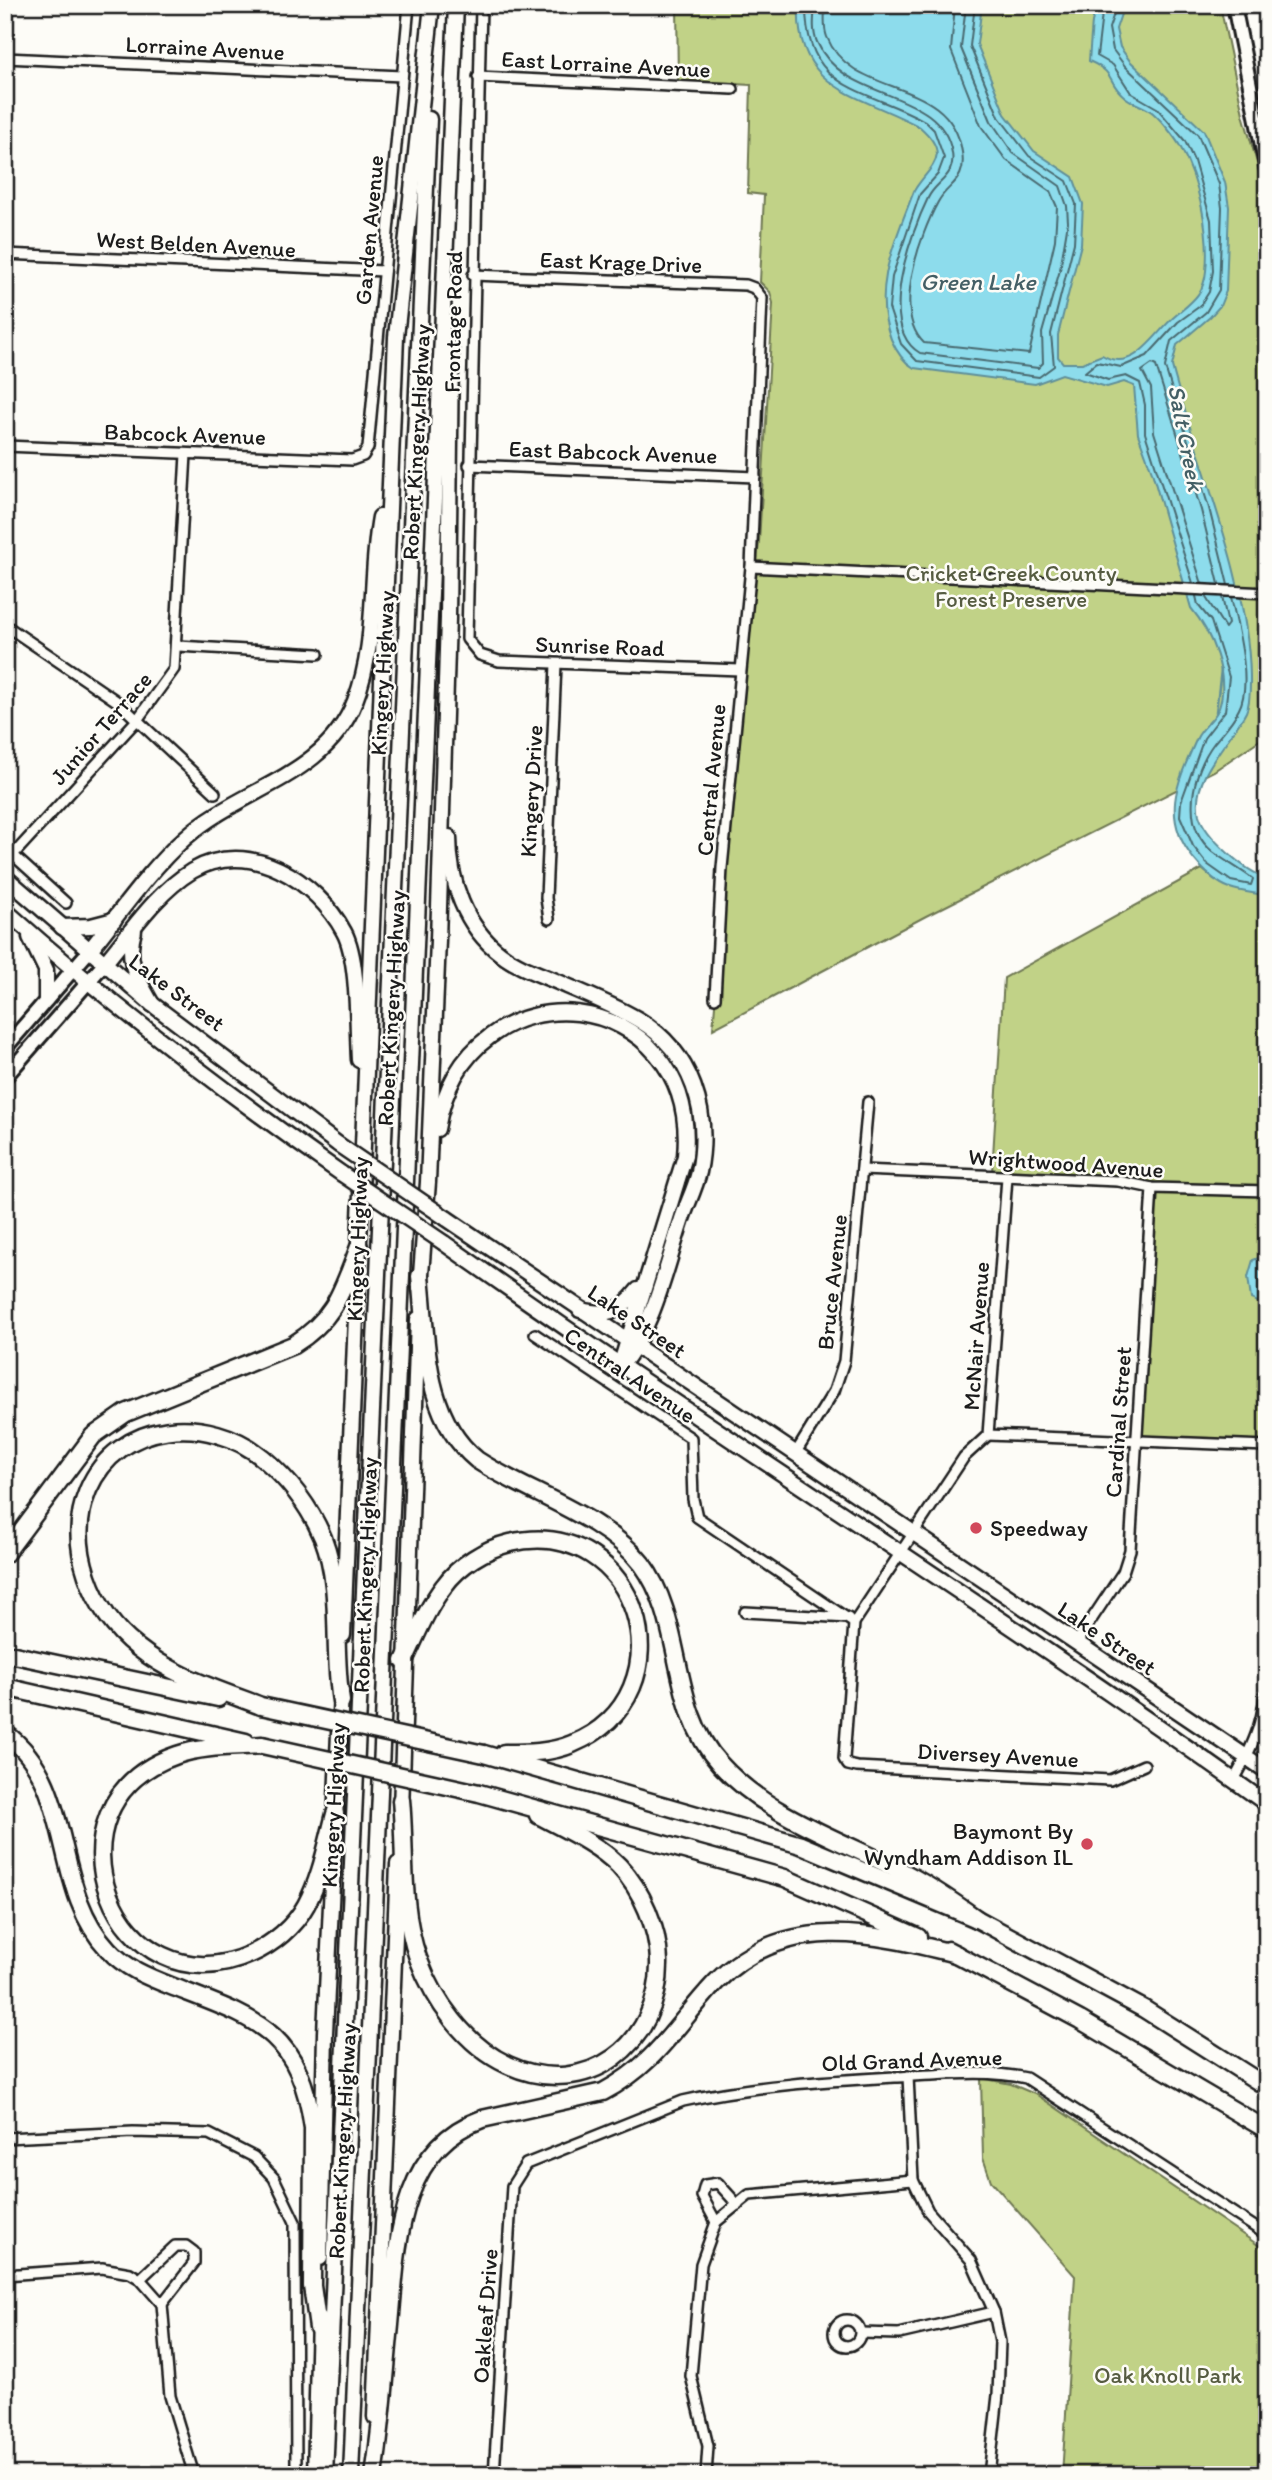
<svg xmlns="http://www.w3.org/2000/svg" width="1272" height="2480" font-family="Itim,sans-serif">
<rect width="100%" height="100%" fill="#fdfcf7"/>
<filter id="ink" filterUnits="userSpaceOnUse"><feTurbulence type="fractalNoise" baseFrequency=".0143" numOctaves="2"/><feDisplacementMap in="SourceGraphic" scale="14" xChannelSelector="R" yChannelSelector="G"/><feConvolveMatrix kernelMatrix="1 2 1 2 8 2 1 2 1" color-interpolation-filters="sRGB"/></filter>
<g filter="url(#ink)">
<g fill="#c1d287" stroke="#6e7752" stroke-width="2">
<path d="M677,5H1220L1243,114L1267,198V735L1214,771L926,916L713,1029L737,744L759,542L773,303L770,292L760,282L764,195L748,193L751,85L678,81Z"/>
<path d="M1202,869L1214,879L1267,896V1442L1141,1437L1155,1201L1145,1183L1117,1176L992,1172L1004,978Z"/>
<path d="M981,2078L1011,2084L1037,2095L1267,2251V2475H1062L1075,2276L991,2181L983,2158Z"/>
</g>
<g fill="#8ddcec" stroke="#608f99" stroke-width="2">
<path d="M799,5H982L977,44L1005,114L1034,151L1073,177L1083,204L1081,244L1058,335V357L1063,363H1082L1102,355C1134,374 1153,335 1174,317C1191,302 1204,295 1206,271C1210,232 1199,181 1180,146C1174,136 1162,121 1153,113C1145,106 1133,104 1125,97C1106,82 1118,74 1089,61L1092,22L1097,5H1124L1116,29L1120,47L1130,61L1204,131L1225,182L1229,207L1226,291L1220,306L1210,317L1177,345L1172,366C1197,463 1248,576 1250,675C1250,686 1251,702 1246,712C1232,740 1190,777 1199,815C1205,837 1246,872 1267,878V896C1255,893 1242,892 1230,888C1215,883 1203,870 1193,858C1160,816 1178,781 1197,738C1202,727 1215,719 1219,708C1230,675 1211,632 1191,608L1152,472L1138,434L1134,386L1124,382L1107,387L1062,374L1035,384L914,368C902,361 896,351 891,339C871,288 896,239 914,191C928,167 954,157 920,127C862,95 794,91 799,5Z"/>
<path d="M1267,1255V1306L1251,1299L1248,1277L1253,1260Z"/>
</g>
<g fill="none" stroke-linecap="round" stroke-linejoin="round">
<g stroke="#49696f" stroke-width="2">
<path d="M806,5C805,92 866,88 925,121L934,130L944,158L938,174L920,194L892,277L889,308L901,344L917,361L1039,377L1054,366L1051,334L1074,243L1076,204L1067,181L1029,156L999,117L970,46L975,5"/>
<path d="M815,5C814,17 812,31 817,42C844,104 941,86 952,153C956,177 936,181 928,198C911,233 876,327 920,353L1038,368L1043,363L1042,333L1060,270L1068,222L1067,206L1060,186L1013,153L991,121L961,48L966,5"/>
<path d="M825,5C825,16 823,27 827,37C852,100 950,74 962,152C967,182 948,183 938,202C920,235 892,313 924,343L1029,354L1055,240L1057,207L1050,191L1006,160L981,126L951,50L955,5"/>
<path d="M1103,5L1097,56L1113,65L1131,93L1157,108L1185,141L1194,161L1211,220L1213,271L1209,292L1200,306L1178,322L1147,356L1121,367L1097,362L1085,372L1108,380L1126,376L1140,383L1145,405V433L1193,583"/>
<path d="M1117,5L1109,28L1113,50L1125,66L1198,135L1219,184L1222,208L1219,290L1206,312L1171,341L1165,367L1209,508L1228,585"/>
<path d="M1202,584L1154,432L1151,388L1142,371L1152,364L1156,366L1201,510L1219,584"/>
<path d="M1196,596L1198,605L1211,621L1229,677L1225,711L1204,738L1181,802L1180,816L1193,846L1207,864L1231,881L1251,885L1253,879C1240,869 1225,861 1213,852C1180,826 1192,772 1214,743C1222,733 1233,722 1239,709C1253,682 1237,625 1231,597"/>
<path d="M1205,596L1225,628L1228,624L1222,597"/>
</g>
<path stroke="#608f99" stroke-width="2.5" d="M1216,712L1221,670"/>
<defs>
<g id="minor">
<path d="M481,5L467,639L480,655L499,661L740,670"/>
<path d="M5,58L402,76"/>
<path d="M478,77L733,89"/>
<path d="M5,254L384,271"/>
<path d="M473,275L746,285L754,288L762,298L751,567L722,868L715,998"/>
<path d="M5,446L352,460L363,456L368,448L409,5"/>
<path d="M469,465L755,477"/>
<path d="M751,567L1267,593"/>
<path d="M5,625L118,702L215,793"/>
<path d="M178,646L318,654"/>
<path d="M66,903L13,855L137,720L174,669L186,454"/>
<path d="M549,919L546,898L556,664"/>
<path d="M862,1170L1118,1181L1152,1188L1267,1191"/>
<path d="M1007,1177L988,1435L964,1457L854,1623L844,1759L848,1765L857,1767L1110,1780L1144,1765"/>
<path d="M535,1334L691,1438L693,1499L697,1517L854,1623"/>
<path d="M988,1435L1267,1446"/>
<path d="M795,1454L834,1391L844,1361L868,1102"/>
<path d="M745,1612L848,1618"/>
<path d="M1076,1643L1123,1572L1130,1550L1152,1188"/>
<path d="M1234,1780C1256,1741 1265,1718 1267,1673"/>
<path d="M908,2076L913,2180L928,2211L971,2260L994,2312L1000,2342L998,2395L989,2475"/>
<path d="M5,2138L133,2132L209,2134L254,2157L274,2178L295,2222L296,2475"/>
<path d="M716,2222L702,2196L705,2185L718,2183L738,2205"/>
<path d="M5,2275L102,2268L130,2273L140,2279L162,2304L170,2396L194,2475"/>
<path d="M140,2279L175,2246H186L194,2252V2263L162,2304"/>
<circle cx="847" cy="2333" r="13"/>
<path d="M861,2333L899,2334L994,2312"/>
<path d="M494,2475L512,2186L526,2164L683,2101C753,2085 826,2081 897,2077C941,2075 984,2069 1026,2078L1267,2235"/>
<path d="M706,2475L708,2446L691,2376L701,2264L716,2222L749,2195L913,2180"/>
</g>
<g id="secondary">
<path d="M1234,5L1267,171"/>
<path d="M5,1048L89,951"/>
<path d="M5,1077L104,964"/>
</g>
<g id="primary">
<path d="M5,877L152,1004L339,1145"/>
<path d="M5,910C112,1006 225,1092 342,1174"/>
<path d="M30,937L46,970V999"/>
<path d="M446,1218L1267,1771"/>
<path d="M444,1243C715,1435 997,1610 1267,1804"/>
</g>
<g id="trunk">
<path d="M449,837C449,881 465,927 501,954C520,969 546,976 567,986C591,996 617,1007 639,1020C692,1052 711,1113 699,1172C695,1189 686,1206 681,1222C665,1271 654,1327 620,1367"/>
<path d="M62,927L91,926L114,920"/>
<path d="M134,931C125,961 137,978 152,1004"/>
<path d="M89,951C119,914 149,870 185,838C241,787 325,778 355,701C378,643 369,578 380,517"/>
<path d="M104,964C131,932 156,893 192,871C249,837 317,881 344,932C359,959 357,1028 359,1060"/>
<path d="M437,1129C466,956 701,984 685,1156L621,1363"/>
<path d="M420,1288L428,1182L438,940L448,618L451,350"/>
<path d="M580,1310C608,1316 620,1313 638,1290"/>
<path d="M343,1635L396,337L432,5"/>
<path d="M401,1809L418,1319"/>
<path d="M320,2258L325,2033L341,1691"/>
<path d="M375,2417L398,1864"/>
<path d="M315,2475L319,2317"/>
<path d="M325,2475L429,119"/>
<path d="M351,2475L456,5"/>
</g>
<g id="motorway">
<path d="M420,1276C427,1340 423,1416 477,1460C527,1493 605,1516 642,1564C686,1623 668,1708 720,1764C766,1815 836,1838 897,1869C926,1883 951,1900 977,1919"/>
<path d="M5,1554L93,1436L126,1413L293,1345C335,1319 342,1291 359,1247"/>
<path d="M5,1653L218,1698"/>
<path d="M404,1661C416,1636 427,1608 444,1586C459,1565 485,1549 510,1543C638,1513 694,1694 572,1744C551,1753 526,1753 504,1753"/>
<path d="M5,1687L246,1742"/>
<path d="M261,1706C219,1690 173,1676 137,1647C92,1612 65,1545 88,1490C118,1419 209,1413 263,1458C288,1479 310,1507 323,1538C343,1590 332,1647 341,1701"/>
<path d="M5,1733C77,1785 50,1888 108,1949C125,1968 148,1977 171,1986C256,2019 299,2029 313,2128L312,2286L318,2328"/>
<path d="M262,1745C234,1747 203,1746 177,1755C32,1804 116,2015 251,1954C273,1944 294,1927 306,1905C321,1878 327,1844 335,1814"/>
<path d="M484,1754L801,1845L977,1919L1144,2009L1267,2087"/>
<path d="M479,1793L785,1878L918,1937"/>
<path d="M401,1800C406,1852 400,1908 418,1958C434,2001 465,2045 508,2065C587,2101 661,2044 659,1961C658,1928 642,1890 619,1866C598,1844 564,1829 538,1815"/>
<path d="M948,1950L1080,2020L1267,2130"/>
<path d="M374,2475C382,2425 385,2375 390,2325C397,2250 397,2149 482,2119L603,2092C658,2063 676,2024 716,1982C785,1912 872,1933 956,1954"/>
</g>
</defs>
<use href="#minor" stroke="#1c1c1c" stroke-width="14"/>
<use href="#secondary" stroke="#1c1c1c" stroke-width="18"/>
<use href="#primary" stroke="#1c1c1c" stroke-width="19"/>
<use href="#trunk" stroke="#1c1c1c" stroke-width="19"/>
<use href="#motorway" stroke="#1c1c1c" stroke-width="21"/>
<use href="#minor" stroke="#fdfcf7" stroke-width="9"/>
<use href="#secondary" stroke="#fdfcf7" stroke-width="12"/>
<use href="#primary" stroke="#fdfcf7" stroke-width="14"/>
<use href="#trunk" stroke="#fdfcf7" stroke-width="14"/>
<use href="#motorway" stroke="#fdfcf7" stroke-width="16"/>
<defs>
<g id="primary-bridge">
<path d="M339,1145L446,1218"/>
<path d="M342,1174L444,1243"/>
</g>
<g id="motorway-bridge">
<path d="M261,1706L484,1754"/>
<path d="M262,1745L479,1793"/>
</g>
</defs>
<use href="#primary-bridge" stroke="#1c1c1c" stroke-width="19" stroke-linecap="butt"/>
<use href="#motorway-bridge" stroke="#1c1c1c" stroke-width="21" stroke-linecap="butt"/>
<use href="#primary-bridge" stroke="#fdfcf7" stroke-width="14"/>
<use href="#motorway-bridge" stroke="#fdfcf7" stroke-width="16"/>
</g>
</g>
<g fill="#d1495b" stroke="#fdfcf7" stroke-width="2.5">
<circle cx="976" cy="1528" r="7"/>
<circle cx="1087" cy="1844" r="7"/>
</g>
<g text-anchor="middle" stroke-width="5" stroke-linejoin="round" paint-order="stroke">
<g font-size="23" fill="#1c1c1c" stroke="#fdfcf7">
<text transform="translate(205 48) rotate(3)" y="8">Lorraine Avenue</text>
<text transform="translate(606 64) rotate(3)" y="8">East Lorraine Avenue</text>
<text transform="translate(369 230) rotate(-85)" y="8">Garden Avenue</text>
<text transform="translate(196 244) rotate(3)" y="8">West Belden Avenue</text>
<text transform="translate(621 262) rotate(2)" y="8">East Krage Drive</text>
<text transform="translate(453 322) rotate(-89)" y="8">Frontage Road</text>
<text transform="translate(185 434) rotate(2)" y="8">Babcock Avenue</text>
<text transform="translate(416 442) rotate(-87)" y="8">Robert Kingery Highway</text>
<text transform="translate(613 452) rotate(2)" y="8">East Babcock Avenue</text>
<text transform="translate(600 646) rotate(2)" y="8">Sunrise Road</text>
<text transform="translate(382 673) rotate(-87)" y="8">Kingery Highway</text>
<text transform="translate(101 728) rotate(-49)" y="8">Junior Terrace</text>
<text transform="translate(711 780) rotate(-85)" y="8">Central Avenue</text>
<text transform="translate(531 791) rotate(-87)" y="8">Kingery Drive</text>
<text transform="translate(177 992) rotate(37)" y="8">Lake Street</text>
<text transform="translate(391 1008) rotate(-87)" y="8">Robert Kingery Highway</text>
<text transform="translate(1066 1163) rotate(4)" y="8">Wrightwood Avenue</text>
<text transform="translate(357 1239) rotate(-88)" y="8">Kingery Highway</text>
<text transform="translate(832 1282) rotate(-84)" y="8">Bruce Avenue</text>
<text transform="translate(637 1321) rotate(34)" y="8">Lake Street</text>
<text transform="translate(976 1336) rotate(-86)" y="8">McNair Avenue</text>
<text transform="translate(630 1375) rotate(34)" y="8">Central Avenue</text>
<text transform="translate(1118 1422) rotate(-86)" y="8">Cardinal Street</text>
<text transform="translate(365 1575) rotate(-88)" y="8">Robert Kingery Highway</text>
<text transform="translate(1107 1638) rotate(34)" y="8">Lake Street</text>
<text transform="translate(998 1755) rotate(3)" y="8">Diversey Avenue</text>
<text transform="translate(333 1805) rotate(-87)" y="8">Kingery Highway</text>
<text transform="translate(912 2060) rotate(-2)" y="8">Old Grand Avenue</text>
<text transform="translate(342 2141) rotate(-87)" y="8">Robert Kingery Highway</text>
<text transform="translate(485 2316) rotate(-86)" y="8">Oakleaf Drive</text>
</g>
<g font-size="23" fill="#565c41" stroke="#fdfcf7">
<text x="1011" y="581">Cricket Creek County<tspan x="1011" dy="26">Forest Preserve</tspan></text>
<text x="1168" y="2383">Oak Knoll Park</text>
</g>
<g font-size="23" fill="#1c1c1c" stroke="#fdfcf7" text-anchor="start">
<text x="990" y="1536">Speedway</text>
<text x="1073" y="1839" text-anchor="end">Baymont By<tspan x="1073" dy="26">Wyndham Addison IL</tspan></text>
</g>
<g font-size="24" font-style="italic" fill="#445f65" stroke="#fdfcf7">
<text x="978" y="290">Green Lake</text>
<text transform="translate(1186 438) rotate(79)" y="8">Salt Creek</text>
</g>
</g>
<rect width="1272" height="2480" fill="none" stroke="#fdfcf7" stroke-width="28"/>
<rect x="14" y="14" width="1244" height="2452" fill="none" stroke="#1c1c1c" stroke-width="2.5" filter="url(#ink)"/>
</svg>
